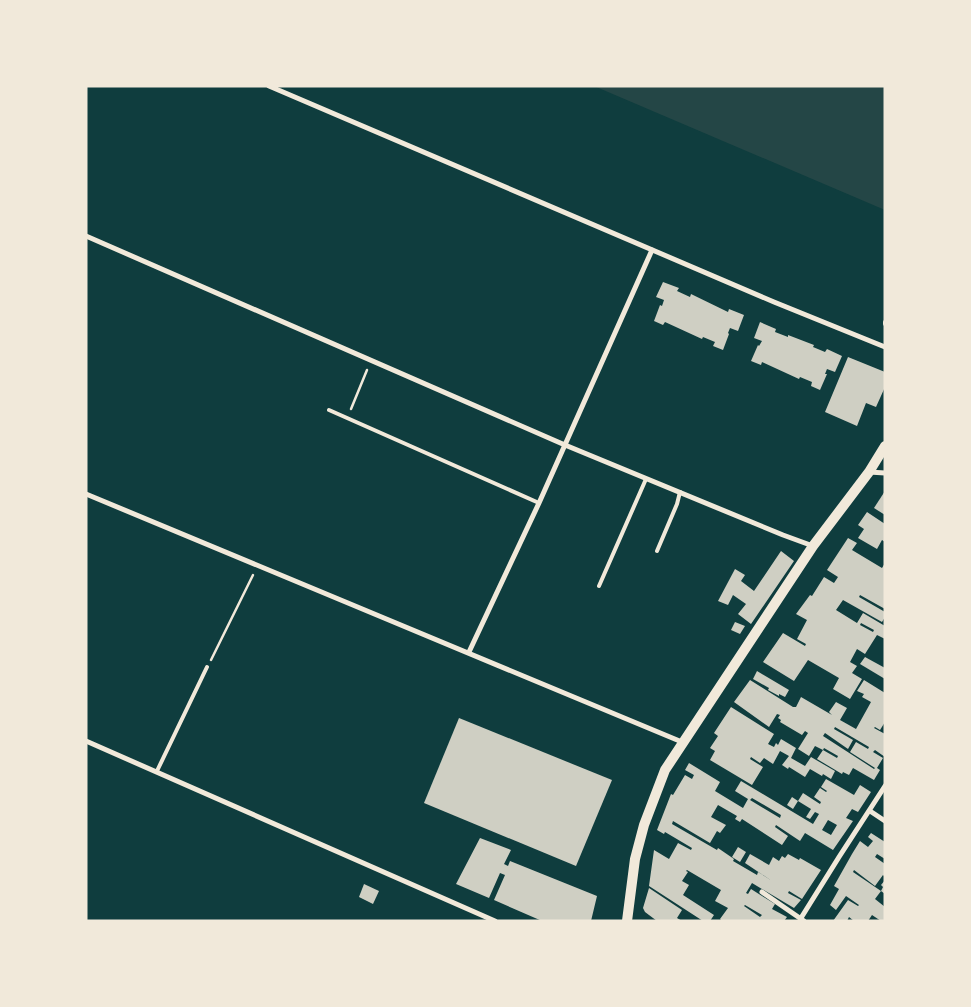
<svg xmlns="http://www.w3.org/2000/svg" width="971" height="1007" font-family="'Archivo Narrow',sans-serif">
<rect width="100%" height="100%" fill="#0f3d3e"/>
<path fill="#244646" d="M594,86H885V210Z"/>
<g fill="#cfcfc3" fill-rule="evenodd">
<path d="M663,282L679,288L677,291L690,297L691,294L728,312L729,309L744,315L738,331L730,328L728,333L729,334L723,350L713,346L715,342L703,337L702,339L665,322L663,325L654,321L660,305L662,306L664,300L656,297Z"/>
<path d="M760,322L776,329L775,332L788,337V335L814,345L813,347L825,352L827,349L842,356L835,372L827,369L825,374H827L820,390L811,386L812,382L800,377L799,379L762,362L761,365L751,361L758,345L759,346L762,341L754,338Z"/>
<path d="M848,357L885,372V387L876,407L866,403L857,426L825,412Z"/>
<path d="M885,491V515L874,508Z"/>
<path d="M867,512L885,524V542L882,540L877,549L858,538L864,529L858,525Z"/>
<path d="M848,538L857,543L852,550L882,568L885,563V609L860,595L859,597L885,612V617L882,622L843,600L836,610L857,623L863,613L885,626V639L877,635L865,654L857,649L850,662L857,666L852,673L862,679L850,699L833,689L839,678L808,660L794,681L763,662L783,633L805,646L806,644L797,639L807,620L796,614L810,595L812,596L824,577L834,583L838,577L827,570ZM861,623L874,630L873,632L860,625Z"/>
<path d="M781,551L794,561L751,624L738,614L746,604L733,595L728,605L718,601L735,569L745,575L741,581L754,591Z"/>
<path d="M735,622L745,626L740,634L731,630Z"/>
<path d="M865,657L885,668V679L860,664Z"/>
<path d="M757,671L789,690L785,697L779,694V696L768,690L769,688L753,679Z"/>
<path d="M750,680L793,707H796L801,697L832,715L829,712L836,702L847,708L840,720L856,729L871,702L862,697L864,694L857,691L864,680L885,693V722L880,730L875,727L874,728L885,734V757L875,750L873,752L883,758L877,768L880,770L874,780L853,768L849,775L843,772L842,774L817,759L823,750L837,758L838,756L824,748L823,750L815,746L809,756L798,749L808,733L805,731L802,735L780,722L781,720L778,718L780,715L777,714L769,727L734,702ZM835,727L869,747L868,749L856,742L850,752L875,768L874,769L823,736L825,733L848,749L853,740L834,729Z"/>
<path d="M731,707L774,734L768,744L774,747L776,743L778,745L781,739L796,748L791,758L805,766L811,757L835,771L831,779L823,774L822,776L810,769L805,777L789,767L788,769L782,765L789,756L780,751L773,764L764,758L760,763L751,757L750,759L763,767L752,785L710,760L715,751L710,748L718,736L714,733Z"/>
<path d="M459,718L612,780L576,866L424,803Z"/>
<path d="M689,763L720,782L715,791L743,808L748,799L735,791L741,781L813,824L819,814L815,812L810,819L806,817L811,809L798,801L803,793L820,804L821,802L814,797L820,788L826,792L827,791L821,787L826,779L854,795L860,785L871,792L858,812L852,809L846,818L853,821L833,850L805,833L800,841L776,825L775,827L788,836L782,845L742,819L740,822L735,819L737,816L718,805L711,817L726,825L720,833L717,831L710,843L673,821L672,824L717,850L718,848L734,859L733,861L757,875L758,872L772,881L745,863L750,854L769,865L773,857L779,861L782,856L785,858L788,854L799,860L800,858L821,870L802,899L789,891L788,893L801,900L794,908L752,883L746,893L748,894L751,889L775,904L772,909L787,917L784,921H722L720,919L728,908L715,901L721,890L687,870L686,871L688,872L682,881L689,885L683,895L714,915L710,921H703L649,886L654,850L669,859L678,843L691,850L692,848L665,832L664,834L657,830L671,794L673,795L685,775L692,779L694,775L685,770ZM752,798L781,815L780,818L750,800ZM828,820L837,825L831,835L822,830ZM745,905L762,915L760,917L744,906Z"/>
<path d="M792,797L798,801L793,809L787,805Z"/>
<path d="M871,833L885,842V859L877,854L875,857L885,864V877L883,875L875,886L854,870L853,872L881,891L875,899L885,907V921H881L872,915L868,921H854L849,917L847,921H833L848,900L858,906L859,905L846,896L836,910L830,905L839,889L834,886L852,854L860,841L868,847L873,841L868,837Z"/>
<path d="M480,838L511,850L504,864L508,866L510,861L597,896L591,921H542L494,900L505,875L500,873L489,898L456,884Z"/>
<path d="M738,847L746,852L740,862L732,857Z"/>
<path d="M885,880V894L881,891L883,887L881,885Z"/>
<path d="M364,884L379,891L373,904L359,897Z"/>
<path d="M649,888L682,910L677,918L682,921H657L645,912L643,908Z"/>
</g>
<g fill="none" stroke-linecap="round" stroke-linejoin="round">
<g stroke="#f1e9da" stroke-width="2.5">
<path d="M351,409L367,370"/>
<path d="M211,660L253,575"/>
</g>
<g stroke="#f1e9da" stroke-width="4">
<path d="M885,322V324"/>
<path d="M329,410L539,503"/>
<path d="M657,551L677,504L680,492"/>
<path d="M599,586L646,479"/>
<path d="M157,771L207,667"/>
</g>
<g stroke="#f1e9da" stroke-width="5">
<path d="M269,86L774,302L885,347"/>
<path d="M86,236L565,445L783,535L813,546"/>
<path d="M869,472L885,473"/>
<path d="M86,494C284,578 484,658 682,742"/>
<path d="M469,652L539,503L652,250"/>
<path d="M86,741L495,921"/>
<path d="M870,811L885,821"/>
<path d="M762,892L804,921"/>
<path d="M801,918L839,857L885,786"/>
</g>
<path stroke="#f1e9da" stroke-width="10" d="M627,921L635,859L644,825L665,770L813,546L869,472L885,446"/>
</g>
<rect width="971" height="1007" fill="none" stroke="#f1e9da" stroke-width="175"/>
</svg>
